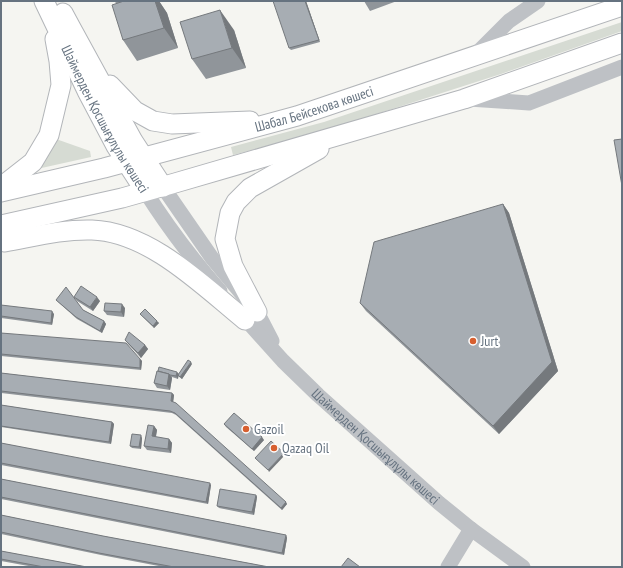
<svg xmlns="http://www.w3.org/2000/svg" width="623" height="568" font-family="'PT Sans Narrow',sans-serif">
<rect width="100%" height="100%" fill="#f5f5f1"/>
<g fill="#d6dbd3">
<path d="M622,22V31L501,74L327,130L233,155L231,147L324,122Z"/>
<path d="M56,139L90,151L91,157L37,169Z"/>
</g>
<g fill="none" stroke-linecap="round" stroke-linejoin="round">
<defs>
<g id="major">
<path id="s2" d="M44,1L87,91L116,146L145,191"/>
<path d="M63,13L70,26L133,141L163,187"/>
<path d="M110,85L135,111L153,121L172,124L250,121"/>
<path d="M1,187L33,162L49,135L61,85L59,61L55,39"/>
<path id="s3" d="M1,192L104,168L297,116L622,6"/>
<path d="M1,225L122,198L175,183L464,99L622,43"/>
<path d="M1,241L5,242C33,237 63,229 92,230C150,232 203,286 245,320"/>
<path d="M257,312L233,266L225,239L230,213L236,202L250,188L319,149"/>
</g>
</defs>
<use href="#major" stroke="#b2b5b9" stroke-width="21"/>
<g stroke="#bec1c5" stroke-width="15">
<path d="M475,55L509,21L538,1"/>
<path d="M469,99L529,103L622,67"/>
<path d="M163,187L212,258L257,312L272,341"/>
<path d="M145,191C167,226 193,260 220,291"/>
<path id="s1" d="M239,312L283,361L318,395L439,503L471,529L523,567"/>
<path d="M448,567L471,529"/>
</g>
<use href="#major" stroke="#fff" stroke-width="19"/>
</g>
<g fill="#90959a">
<path d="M114,1H159L167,13L178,48L137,61L123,40L116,3Z"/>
<path d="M306,1L320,42L291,50L289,48Z"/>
<path d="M364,1H397L370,11Z"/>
<path d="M234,30L246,68L206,79L192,59Z"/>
<path d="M503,204L509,213L558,371L499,434L366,311L360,303Z"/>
<path d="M74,297L100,301L93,311L77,301Z"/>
<path d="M56,300L83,310L104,321L106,324L102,333L77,319L58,302Z"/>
<path d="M1,305L54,314L52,325L1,318Z"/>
<path d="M125,308L124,317L107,315L104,311Z"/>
<path d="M140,314L159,323L154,328Z"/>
<path d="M1,333L140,359L142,361L141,370L1,356Z"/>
<path d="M125,340L145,345L148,349L141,358L128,344Z"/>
<path d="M192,364L182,379L178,376V379L172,377V378L170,390L157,388L154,383L157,371L179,374Z"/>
<path d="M1,373L172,393L174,395L173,402L287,504L282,510L176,415L172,413L1,393Z"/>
<path d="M1,405L112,422L114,424L111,444L1,427Z"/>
<path d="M224,424L264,440L254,451L226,427Z"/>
<path d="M154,426L157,430L156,437L169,439L172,443L171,453L147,450L144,446Z"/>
<path d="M142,438L141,449L132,448L130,446Z"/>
<path d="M1,443L211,485L208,504L1,465Z"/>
<path d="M1,479L286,535L287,538L284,555L1,499Z"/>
<path d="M256,495L257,497L254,515L219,508L217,506Z"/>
<path d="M1,515L103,536L269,567H164L101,555L1,534Z"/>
<path d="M1,551L87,567H34L1,561Z"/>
</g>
<g fill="#75797d">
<path d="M155,1H159L167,13L178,48L164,28Z"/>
<path d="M305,1H306L320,42L319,40Z"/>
<path d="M220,10L234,30L246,68L232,48Z"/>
<path d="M503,204L509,213L558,371L499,434L493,426Z"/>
<path d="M97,297L100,301L93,311L90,307Z"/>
<path d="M122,304L125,308L124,317L121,312Z"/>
<path d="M52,311L54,314L52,325L51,323Z"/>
<path d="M104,321L106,324L102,333L100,331Z"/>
<path d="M157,321L159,323L154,328L153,326Z"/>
<path d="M145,345L148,349L141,358L138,353Z"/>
<path d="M140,359L142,361L141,370L140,368Z"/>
<path d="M191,362L192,364L182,379L180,377Z"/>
<path d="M177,372L179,374L178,379L176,376Z"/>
<path d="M169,374L172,378L170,390L167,386Z"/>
<path d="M172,393L174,395L173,403L171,401Z"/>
<path d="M112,422L114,424L111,444L109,442Z"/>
<path d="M154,426L157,430L155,440L152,436Z"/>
<path d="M141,435L142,438L141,449L139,447Z"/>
<path d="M262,437L264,440L254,451L252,449Z"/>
<path d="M169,439L172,443L171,453L168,449Z"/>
<path d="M284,453L285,455L269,472L268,470Z"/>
<path d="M210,483L211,485L208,504L206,502Z"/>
<path d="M256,495L257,497L254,515L252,512Z"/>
<path d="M286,502L287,504L282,510L281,508Z"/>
<path d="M286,535L287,538L284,555L282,553Z"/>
</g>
<g fill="#a7adb3" stroke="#75797d">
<path d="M124,1H155L164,28L123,40L112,5Z"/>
<path d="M273,1H305L319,40L289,48Z"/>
<path d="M220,10L232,48L192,59L180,22Z"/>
<path d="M622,139V186L614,140Z"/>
<path d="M503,204L552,362L493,426L360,303L374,242Z"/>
<path d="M81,286L97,297L90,307L74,297Z"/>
<path d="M66,287L83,310L104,321L100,331L76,317L56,300Z"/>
<path d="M105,303L122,304L121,312L104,311Z"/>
<path d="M1,305L52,311L51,323L1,316Z"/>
<path d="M145,309L157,321L153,326L140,314Z"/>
<path d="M129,332L145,345L138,353L125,340Z"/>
<path d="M1,333L126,343L140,359V368L1,354Z"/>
<path d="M188,360L191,362L180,377L178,375Z"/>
<path d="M159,367L177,372L176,376L170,375L169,374L158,371Z"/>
<path d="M157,371L169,374L167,386L154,383Z"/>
<path d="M1,373L172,393L171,401L176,403L286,502L281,508L175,413L170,411L1,391Z"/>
<path d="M1,405L112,422L109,442L1,426Z"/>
<path d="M234,413L262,437L252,449L224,424Z"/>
<path d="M148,425L154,426L152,436L169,439L168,449L144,446Z"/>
<path d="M132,434L141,435L139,447L130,446Z"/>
<path d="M271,441L284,453L268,470L255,458Z"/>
<path d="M1,443L210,483L206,502L1,463Z"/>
<path d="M1,479L286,535L282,553L1,497Z"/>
<path d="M220,489L256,495L252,512L217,506Z"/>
<path d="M1,515L103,536L269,567H174L99,553L1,532Z"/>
<path d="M1,551L87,567H44L1,559Z"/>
<path d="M348,558L360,567H341Z"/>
</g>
<g fill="#d75f2f" stroke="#fff" stroke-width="1.5">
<circle cx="473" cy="341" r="4"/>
<circle cx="246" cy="429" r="4"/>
<circle cx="274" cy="448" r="4"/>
</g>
<g text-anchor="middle" stroke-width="4" stroke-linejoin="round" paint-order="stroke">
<g font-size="14" fill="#667380" stroke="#fff">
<text dy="5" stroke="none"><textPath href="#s3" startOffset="324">Шабал Бейсекова көшесі</textPath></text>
<text dy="5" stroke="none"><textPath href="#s2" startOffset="133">Шаймерден Қосшығұлұлы көшесі</textPath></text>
<text dy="5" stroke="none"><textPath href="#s1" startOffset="192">Шаймерден Қосшығұлұлы көшесі</textPath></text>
</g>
<g font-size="14" fill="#667380" stroke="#fff" text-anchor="start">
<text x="481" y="346">Jurt</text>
<text x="254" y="434">Gazoil</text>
<text x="282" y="453">Qazaq Oil</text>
</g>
</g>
<rect width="623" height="568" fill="none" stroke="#667380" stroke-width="4"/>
</svg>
